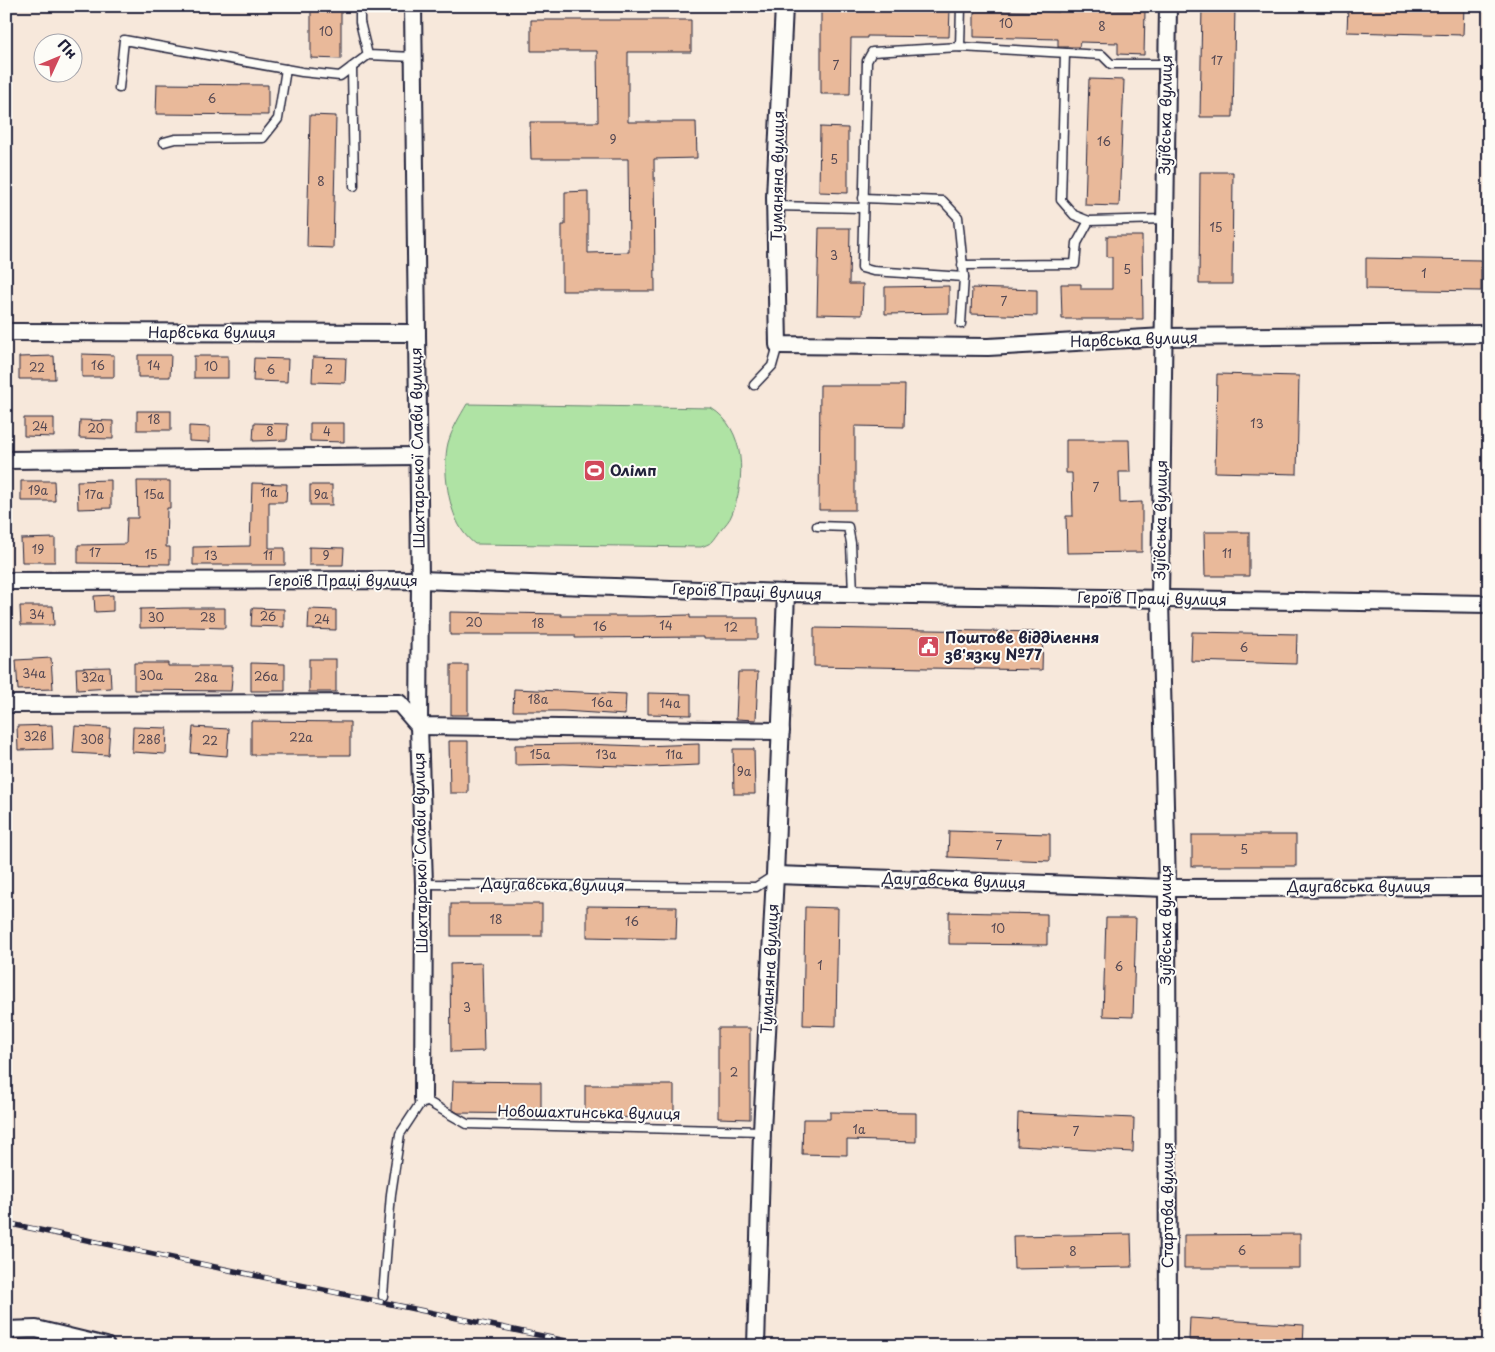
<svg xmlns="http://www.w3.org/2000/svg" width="1495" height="1352" font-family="'Playpen Sans',sans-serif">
<rect width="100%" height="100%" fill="#f7e8db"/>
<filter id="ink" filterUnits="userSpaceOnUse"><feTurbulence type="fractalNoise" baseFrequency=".02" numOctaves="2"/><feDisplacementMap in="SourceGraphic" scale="10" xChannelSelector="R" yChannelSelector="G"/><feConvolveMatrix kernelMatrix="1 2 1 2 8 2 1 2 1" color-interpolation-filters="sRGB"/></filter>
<g filter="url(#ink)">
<path fill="#afe3a4" stroke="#688270" d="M467,404L711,408C746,429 746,480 732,514C730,520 725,525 721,530C718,534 715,539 712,542C709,544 704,546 701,547L475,544C471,541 467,537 464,533C448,512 442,468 448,443C452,429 460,416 467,404Z"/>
<g fill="#e9b99a" stroke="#22223b">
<path d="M311,6H341V59L311,58Z"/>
<path d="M1202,6H1235L1233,117H1200Z"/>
<path d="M1348,6H1464L1463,35L1347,32Z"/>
<path d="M821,7L950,8L949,37L867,36V38H851L850,94H821Z"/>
<path d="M1059,9L1145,11L1144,55L1118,54V43L1080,42L1079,47H1058V39L974,37V10L1059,12Z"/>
<path d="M531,20H691V52H628V122H696L697,158L654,159L655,291H562V225H565V192L588,191V253L629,252L628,159H531L530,122H598L597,51H531Z"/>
<path d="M1089,79L1124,80L1119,206L1085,205Z"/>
<path d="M157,84L268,85V115L156,114Z"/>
<path d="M310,115L336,116L333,248L307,247Z"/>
<path d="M820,127L848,128V193L819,192Z"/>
<path d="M1200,172H1233L1232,284H1199Z"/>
<path d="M819,228H850L849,284H863L862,315L817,314Z"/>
<path d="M1107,236H1142L1143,319H1062L1061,284H1081V289H1112V257H1107Z"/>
<path d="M1366,258L1481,260V291L1366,289Z"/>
<path d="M949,286V313L885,314V287Z"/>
<path d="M972,288L1037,290V316L971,314Z"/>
<path d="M82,354L114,355V377H82Z"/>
<path d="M138,355H171L170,377H138Z"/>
<path d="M54,356L55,379H19V357Z"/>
<rect x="194" y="356" width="34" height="22"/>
<path d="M313,357L346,358L345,383L312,382Z"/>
<path d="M254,358L288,359L287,382L253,381Z"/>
<path d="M1217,374L1299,376L1297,474L1215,472Z"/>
<path d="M820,385H905L904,427L855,426V510H819Z"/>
<rect x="137" y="411" width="34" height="19"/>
<path d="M24,418H54V437L24,436Z"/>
<path d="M80,420L113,421V439L79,438Z"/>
<path d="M254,423L288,424L287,440L253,441Z"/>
<path d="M310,423H344V442L310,441Z"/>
<path d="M189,426L210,427V442L189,441Z"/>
<path d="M1066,440H1129L1130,472H1119L1120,503L1142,502V552L1067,553L1066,516H1073L1072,473H1066Z"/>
<path d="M111,480V508L78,509L77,481Z"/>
<path d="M21,481H54L55,501H21Z"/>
<path d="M137,481H170V508H167L166,547H170V564L78,563V545L126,544L127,518H138Z"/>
<path d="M252,483L287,484L286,502H269V548H285V565H193V547L250,546Z"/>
<rect x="310" y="485" width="22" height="20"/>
<path d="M1204,532H1249V576H1205Z"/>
<path d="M55,538V562H22L21,539Z"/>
<path d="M309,547L344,548L343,565H309Z"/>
<path d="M113,595V611L95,612L94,596Z"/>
<path d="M20,606H53L54,625H21Z"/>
<path d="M183,608H225V628L192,627L140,628V609Z"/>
<path d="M252,608L284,609V627L251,626Z"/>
<path d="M309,609L336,610V630L308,629Z"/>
<path d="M450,612L561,614V616H643L690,615V618H758V639H704V637L575,638V635H450Z"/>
<path d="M814,628L1043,632L1042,670L814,666Z"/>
<path d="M1192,632L1297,634L1296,664L1191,661Z"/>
<path d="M51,658L53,689L18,690L16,660Z"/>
<rect x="309" y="659" width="27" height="33"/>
<path d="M134,663H168V666H233L231,691L134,690Z"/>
<path d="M251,663L285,664V691H251Z"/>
<rect x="451" y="665" width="17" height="50"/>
<path d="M110,667L111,688L77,690L76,668Z"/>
<path d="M738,672H758L756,720L736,719Z"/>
<path d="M514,689L626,694L625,715L563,711H513Z"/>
<path d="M648,693L691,694V715L648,714Z"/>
<path d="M251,721L350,722V755H251Z"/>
<path d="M52,725L53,749L18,750L17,726Z"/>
<path d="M75,726L110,728L108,755L73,753Z"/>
<path d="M133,727L167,728L166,754L132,752Z"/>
<path d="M193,727L229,729L227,756L191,753Z"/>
<path d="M449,741H468V793H450Z"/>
<path d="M581,744L642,746L699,744V765L650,767L564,764L515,765V745Z"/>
<path d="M733,749H754L755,794H734Z"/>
<path d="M949,831L1050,834V861L948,857Z"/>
<rect x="1192" y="835" width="104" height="31"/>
<rect x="451" y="904" width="91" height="32"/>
<path d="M587,906L677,907L676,939L587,937Z"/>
<path d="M805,907L838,908L836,1026L803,1025Z"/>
<path d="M949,912L1047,914V945L949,944Z"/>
<path d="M1106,918H1136L1133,1017L1103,1016Z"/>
<path d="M482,963L484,1051L451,1052L450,964Z"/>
<path d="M718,1028H750V1119L718,1118Z"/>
<path d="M453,1081L541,1082V1114L458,1113L452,1109Z"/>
<path d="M585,1085H674V1118L585,1117Z"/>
<path d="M830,1112L916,1113V1142L847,1140V1155L802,1154L803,1119H830Z"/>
<path d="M1018,1113L1134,1118L1133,1152L1017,1146Z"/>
<path d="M1131,1234L1132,1267L1014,1269L1013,1236Z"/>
<path d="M1300,1234V1268H1184V1235Z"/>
<path d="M1190,1318L1304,1325L1303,1346L1189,1340Z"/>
</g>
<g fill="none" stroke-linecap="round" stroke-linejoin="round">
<defs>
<g id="lane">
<path d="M360,6V22L368,55L414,57"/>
<path d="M960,47L961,6"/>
<path d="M1065,53L1061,200L1074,215L1089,221L1165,219"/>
<path d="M352,67L354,186"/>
<path d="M119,88L124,40L302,72L340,76L368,55"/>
<path d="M164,142L175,139L263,138L278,119L286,69"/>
<path d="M863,198L943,201L958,217L964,277L961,324"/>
<path d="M775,206L863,208"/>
<path d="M962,265L1075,264L1077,243L1089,221"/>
<path d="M964,277L873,271L862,268L867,61L872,52L960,47L1102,55L1111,64H1167"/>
<path d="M754,385L772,366L778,345"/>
<path d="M817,526L848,527L851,543L853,594"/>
<path d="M424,884L756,887L775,875"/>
<path d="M383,1296L391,1194L400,1134L423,1099L467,1124L762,1131"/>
</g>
<g id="street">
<path d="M413,6L420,580L419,726L424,884L423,1099"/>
<path d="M784,6L775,197L778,345L988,347L1164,337L1489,334"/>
<path d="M1168,6L1160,600L1167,888L1168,1346"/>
<path d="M6,332L417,333"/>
<path d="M6,460L418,456"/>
<path d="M6,581L420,580L786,593L1489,604"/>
<path d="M6,704L399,703L419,726L781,731"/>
<path d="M775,875L1167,888L1489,887"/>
<path d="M6,1330L36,1329L106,1346"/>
<path d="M756,1346L762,1131L775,875L786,593"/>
</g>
</defs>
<use href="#lane" stroke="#22223b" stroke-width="11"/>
<use href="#street" stroke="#22223b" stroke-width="20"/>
<use href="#lane" stroke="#fdfcf7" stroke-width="8"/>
<use href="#street" stroke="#fdfcf7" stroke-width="16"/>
<defs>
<path id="rail" d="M6,1223L590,1346"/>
</defs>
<use href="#rail" stroke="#22223b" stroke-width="5.5"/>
<use href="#rail" stroke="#fdfcf7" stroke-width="4" stroke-dasharray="11" stroke-linecap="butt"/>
</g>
</g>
<defs>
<symbol id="stadium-square" viewBox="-11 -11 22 22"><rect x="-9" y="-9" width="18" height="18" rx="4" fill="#d1495b" stroke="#fdfcf7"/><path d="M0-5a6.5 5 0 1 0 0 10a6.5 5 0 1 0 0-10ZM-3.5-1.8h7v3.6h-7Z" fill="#fff"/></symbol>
<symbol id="civic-square" viewBox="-11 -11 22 22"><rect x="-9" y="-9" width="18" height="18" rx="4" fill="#d1495b" stroke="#fdfcf7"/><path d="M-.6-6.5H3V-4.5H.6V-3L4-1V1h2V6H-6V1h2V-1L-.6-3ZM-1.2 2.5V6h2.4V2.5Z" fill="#fff"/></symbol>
</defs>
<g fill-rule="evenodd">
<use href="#stadium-square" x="582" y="458" width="25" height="25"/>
<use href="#civic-square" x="916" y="634" width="25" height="25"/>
</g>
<g text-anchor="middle" stroke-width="4" stroke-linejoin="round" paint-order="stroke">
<g font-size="12" fill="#544853">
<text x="1006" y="28">10</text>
<text x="1102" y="31">8</text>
<text x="326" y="36">10</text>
<text x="1217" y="65">17</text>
<text x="836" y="70">7</text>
<text x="212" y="103">6</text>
<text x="613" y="144">9</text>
<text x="1104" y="146">16</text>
<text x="834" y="164">5</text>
<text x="321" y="186">8</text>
<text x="1216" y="232">15</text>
<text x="834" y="260">3</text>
<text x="1127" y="274">5</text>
<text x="1424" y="278">1</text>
<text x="1004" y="306">7</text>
<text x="98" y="370">16</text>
<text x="154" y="370">14</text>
<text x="211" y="371">10</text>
<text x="37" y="372">22</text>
<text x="271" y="374">6</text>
<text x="329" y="374">2</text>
<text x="154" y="424">18</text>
<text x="1257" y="428">13</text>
<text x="40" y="431">24</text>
<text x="96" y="433">20</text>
<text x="270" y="436">8</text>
<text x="327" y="436">4</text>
<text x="1096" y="492">7</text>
<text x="38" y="495">19а</text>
<text x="269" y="497">11а</text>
<text x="94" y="499">17а</text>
<text x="154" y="499">15а</text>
<text x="321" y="499">9а</text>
<text x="38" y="554">19</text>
<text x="95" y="557">17</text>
<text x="1227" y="558">11</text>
<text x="151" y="559">15</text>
<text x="211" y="560">13</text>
<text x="268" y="560">11</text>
<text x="326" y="560">9</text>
<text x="37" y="619">34</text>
<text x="268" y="621">26</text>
<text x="156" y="622">30</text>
<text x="208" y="622">28</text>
<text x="322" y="624">24</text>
<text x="474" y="627">20</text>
<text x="538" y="628">18</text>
<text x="666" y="630">14</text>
<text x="600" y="631">16</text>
<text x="731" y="632">12</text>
<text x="1244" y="652">6</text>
<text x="34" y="678">34а</text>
<text x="151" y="680">30а</text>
<text x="266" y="681">26а</text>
<text x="93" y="682">32а</text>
<text x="206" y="682">28а</text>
<text x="538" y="704">18а</text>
<text x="602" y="707">16а</text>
<text x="670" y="708">14а</text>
<text x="35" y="741">32в</text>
<text x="301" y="742">22а</text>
<text x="92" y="744">30в</text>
<text x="149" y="744">28в</text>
<text x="210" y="745">22</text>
<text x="540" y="759">15а</text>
<text x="606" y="759">13а</text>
<text x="674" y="759">11а</text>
<text x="744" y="776">9а</text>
<text x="999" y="850">7</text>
<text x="1244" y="854">5</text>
<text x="496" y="924">18</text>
<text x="632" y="926">16</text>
<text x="998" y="933">10</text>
<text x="820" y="970">1</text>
<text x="1119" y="971">6</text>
<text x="467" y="1012">3</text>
<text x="734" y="1077">2</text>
<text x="859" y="1134">1а</text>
<text x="1076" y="1136">7</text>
<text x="1242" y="1255">6</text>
<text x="1073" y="1256">8</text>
</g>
<g font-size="15" fill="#22223b" stroke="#fdfcf7">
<text transform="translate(1166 115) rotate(-89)" y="5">Зуївська вулиця</text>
<text transform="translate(778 176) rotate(-89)" y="5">Туманяна вулиця</text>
<text x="212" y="338">Нарвська вулиця</text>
<text transform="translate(1134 340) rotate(-2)" y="5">Нарвська вулиця</text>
<text transform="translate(418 448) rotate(-91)" y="5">Шахтарської Слави вулиця</text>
<text transform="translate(1161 520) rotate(-89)" y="5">Зуївська вулиця</text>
<text x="343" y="586">Героїв Праці вулиця</text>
<text transform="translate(747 592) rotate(2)" y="5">Героїв Праці вулиця</text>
<text transform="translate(1152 599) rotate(1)" y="5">Героїв Праці вулиця</text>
<text transform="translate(421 853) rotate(-91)" y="5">Шахтарської Слави вулиця</text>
<text transform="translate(954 881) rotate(2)" y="5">Даугавська вулиця</text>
<text transform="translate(553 885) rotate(1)" y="5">Даугавська вулиця</text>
<text x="1359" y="892">Даугавська вулиця</text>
<text transform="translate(1166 925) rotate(-90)" y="5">Зуївська вулиця</text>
<text transform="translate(770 969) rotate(-87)" y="5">Туманяна вулиця</text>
<text transform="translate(589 1113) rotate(1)" y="5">Новошахтинська вулиця</text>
<text transform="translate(1168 1205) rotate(-90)" y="5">Стартова вулиця</text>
</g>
<g font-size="15" font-weight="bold" fill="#22223b" stroke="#fdfcf7" text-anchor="start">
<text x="610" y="476">Олімп</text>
<text x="945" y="643">Поштове відділення<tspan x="945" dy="17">зв'язку №77</tspan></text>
</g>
</g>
<rect width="1495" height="1352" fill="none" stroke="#fdfcf7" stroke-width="25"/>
<rect x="12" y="12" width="1470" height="1327" fill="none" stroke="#22223b" stroke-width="2" filter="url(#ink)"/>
<g transform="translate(58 58) rotate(46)"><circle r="24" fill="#fdfcf7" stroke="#a5a5ac"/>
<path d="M0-4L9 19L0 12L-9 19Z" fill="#d1495b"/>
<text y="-8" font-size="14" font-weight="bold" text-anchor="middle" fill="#22223b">Пн</text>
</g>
</svg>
